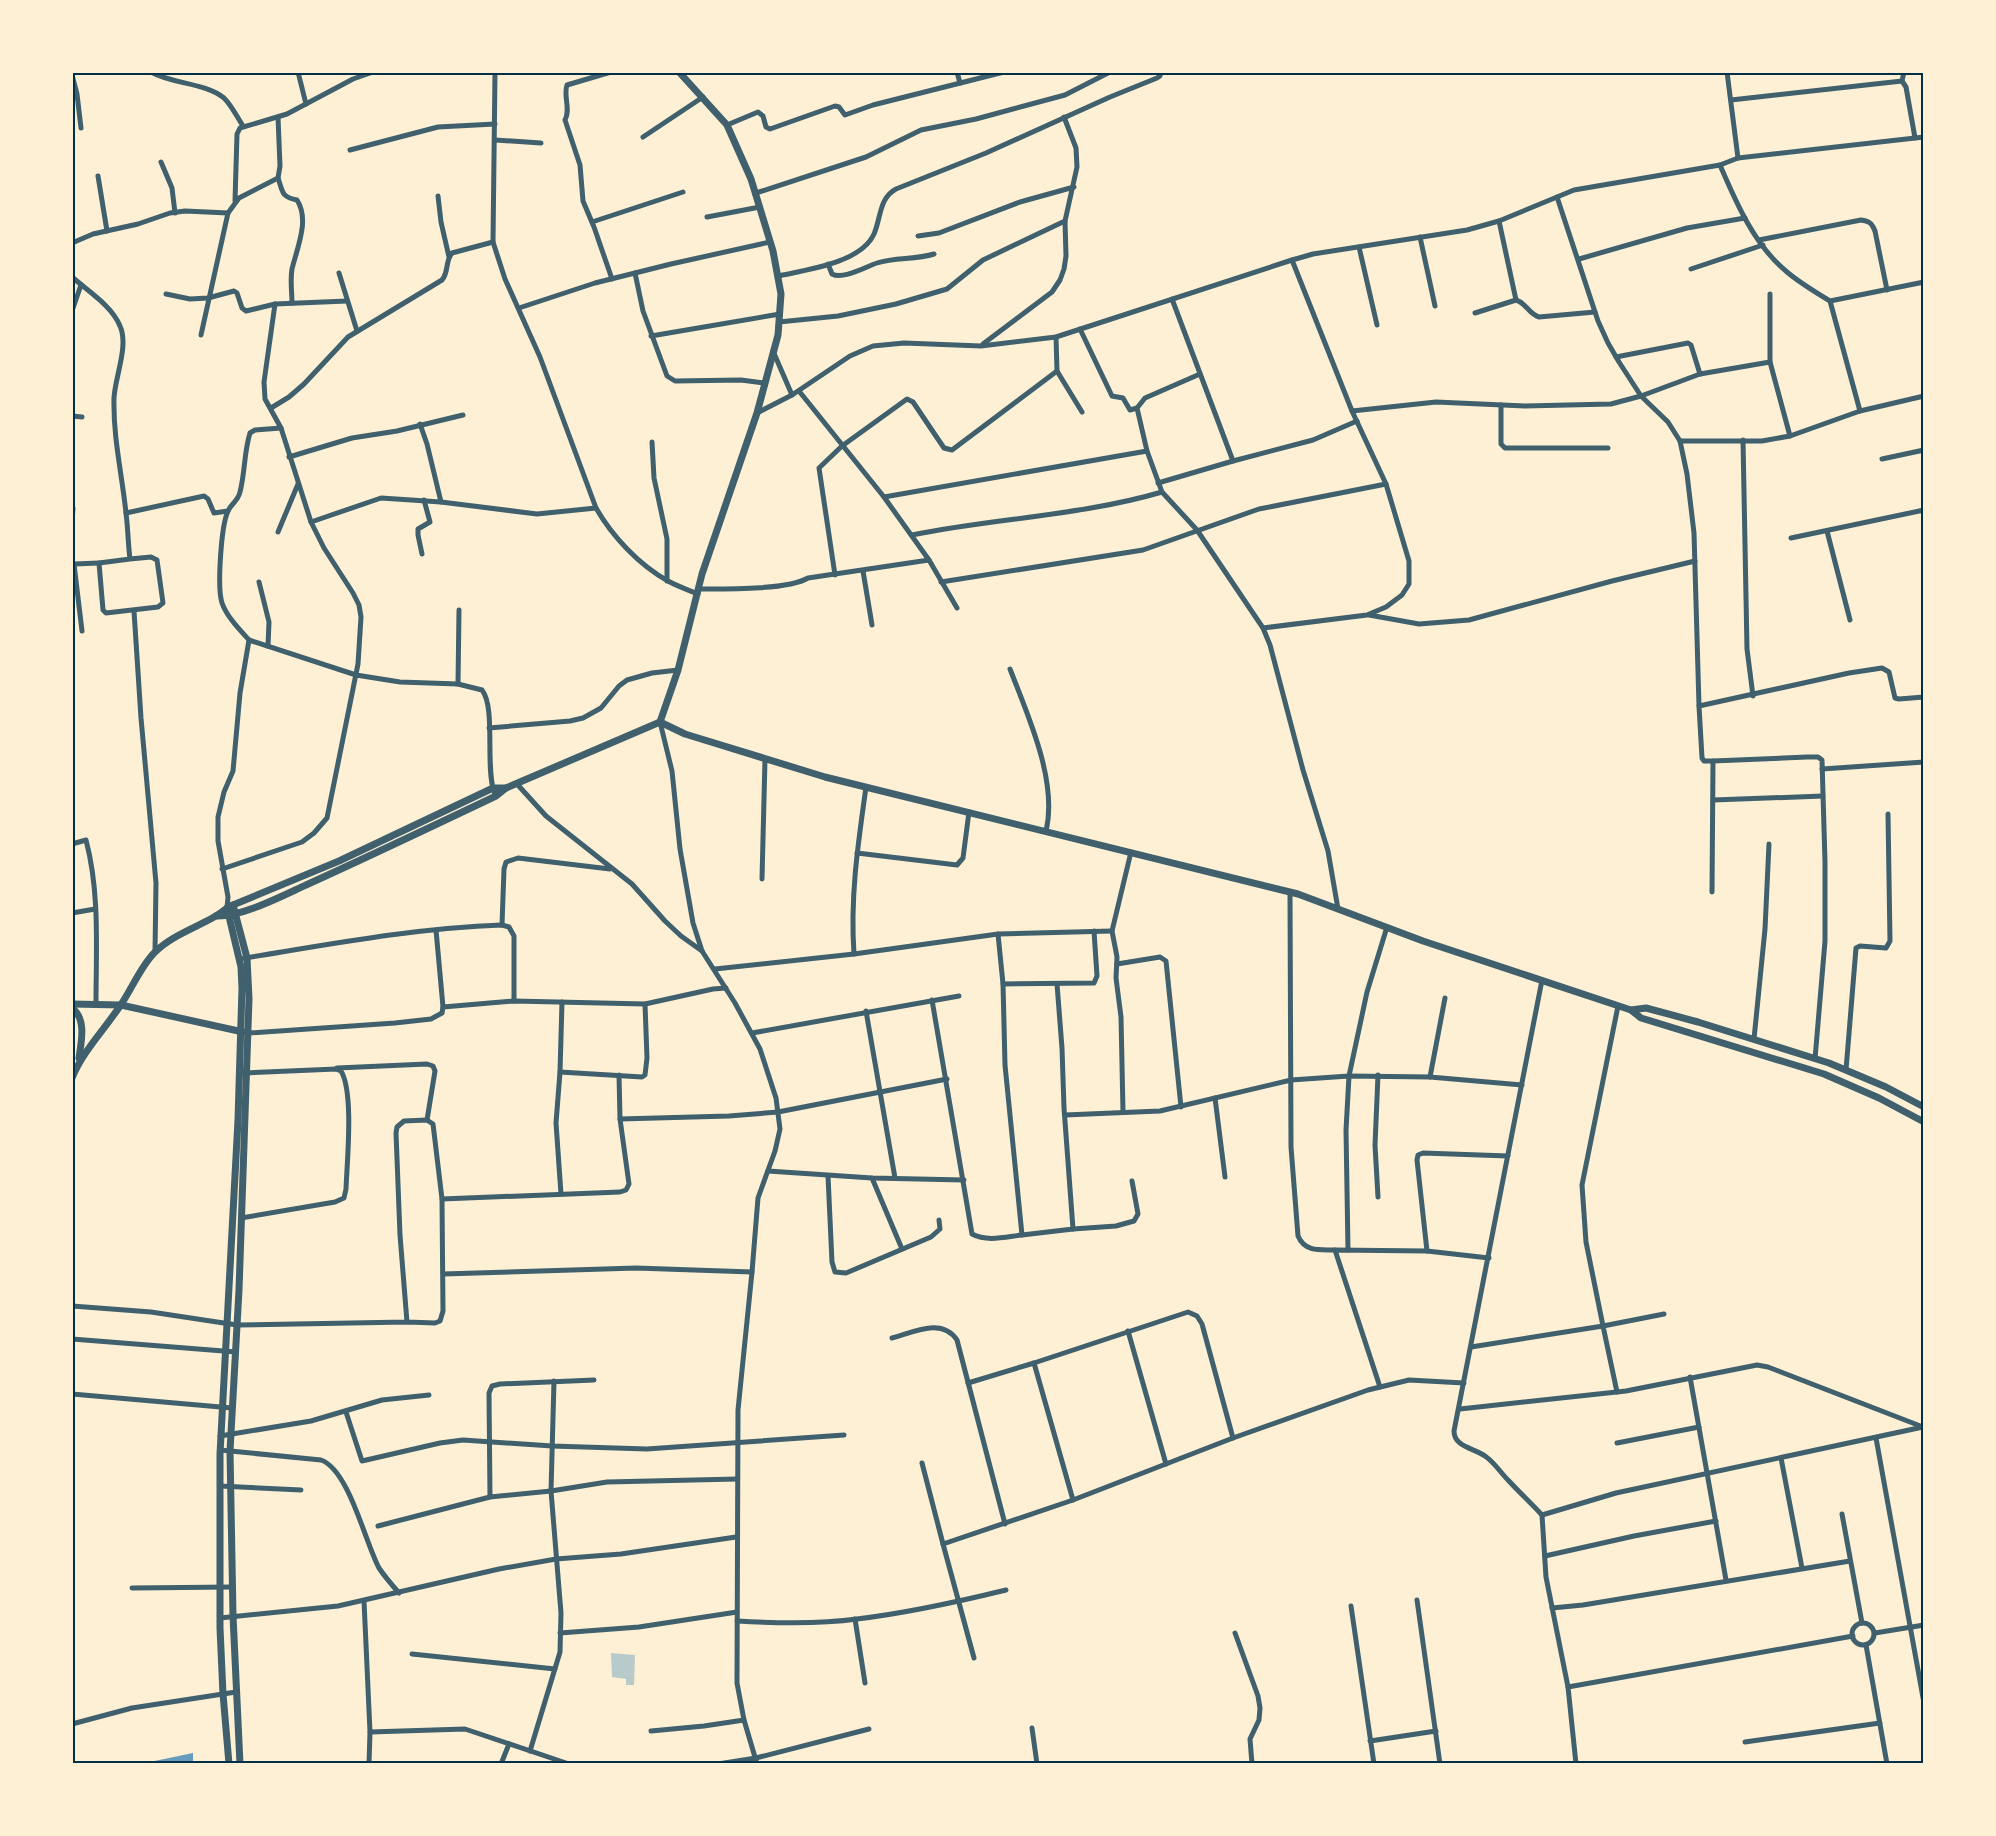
<svg xmlns="http://www.w3.org/2000/svg" width="1996" height="1836" font-family="'Source Sans 3',sans-serif">
<rect width="100%" height="100%" fill="#fdf0d5"/>
<path fill="#b9caca" d="M611,1653L635,1655L634,1685H626V1679L612,1677Z"/>
<path fill="#669bbc" d="M193,1753V1764H140Z"/>
<g fill="none" stroke-linecap="round" stroke-linejoin="round">
<g stroke="#3f606c" stroke-width="5">
<path d="M151,72C172,84 206,83 224,98C232,106 237,117 243,126"/>
<path d="M298,72L306,104"/>
<path d="M495,72L493,242L505,279L540,357L596,508C612,536 639,565 668,581C677,586 688,590 698,594"/>
<path d="M611,72L567,85C563,96 571,109 565,120L580,165L583,201L594,227L612,279"/>
<path d="M957,72L960,83"/>
<path d="M1727,72L1738,158"/>
<path d="M1904,72L1902,81L1906,87L1915,138"/>
<path d="M72,75L77,94L81,128"/>
<path d="M1731,100L1902,81"/>
<path d="M727,125L758,112L763,116L766,127L770,129L835,106L839,107L845,115L873,105L1004,72"/>
<path d="M643,137L703,97"/>
<path d="M495,140L541,143"/>
<path d="M350,150L438,127L495,124"/>
<path d="M161,162L172,188L175,213"/>
<path d="M1720,165C1736,202 1754,245 1787,272C1800,283 1815,292 1830,301L1860,411"/>
<path d="M98,176L107,231"/>
<path d="M278,178C283,192 281,197 297,200C310,220 297,248 292,269C290,280 292,292 292,303"/>
<path d="M756,193L866,157L921,130L976,119L1065,95L1110,72"/>
<path d="M438,196L441,222L449,257"/>
<path d="M1557,197L1598,321L1608,343L1619,362L1641,396L1668,422L1680,441L1687,474L1694,533L1699,706"/>
<path d="M235,201L237,134L240,128L287,114L353,79L373,72"/>
<path d="M707,217L760,207"/>
<path d="M1499,221L1516,300"/>
<path d="M592,222L683,192"/>
<path d="M918,236L939,233L1020,202L1074,187"/>
<path d="M1420,237L1435,306"/>
<path d="M1759,240L1861,220C1869,221 1872,223 1875,231L1887,290"/>
<path d="M72,243L93,234L138,224L170,213L185,211L228,213L239,198L278,178L280,166L278,117"/>
<path d="M1359,247L1377,325"/>
<path d="M1579,259L1687,228L1745,218"/>
<path d="M828,264L832,274C843,280 865,267 877,263C896,257 915,260 934,254"/>
<path d="M1691,269L1763,245"/>
<path d="M339,273L357,331"/>
<path d="M635,273L643,311L667,376L675,381L741,380L764,383"/>
<path d="M778,276C806,270 861,263 874,234C881,218 879,198 896,189L986,153L1110,97L1157,78L1160,76L1161,72"/>
<path d="M72,277C88,291 112,306 120,326C129,346 115,377 114,398C113,438 122,474 126,513C128,528 128,544 130,559L99,563L103,610L106,613L158,607L163,603L157,560L151,557L130,559"/>
<path d="M166,294L190,299L208,298L234,291L237,293L242,308L246,311L275,304L347,301"/>
<path d="M1770,294V362L1790,436"/>
<path d="M1830,301L1924,282"/>
<path d="M519,308L595,283L671,264L770,242"/>
<path d="M72,311L81,285"/>
<path d="M1475,313L1516,300C1526,303 1529,314 1539,317L1595,312"/>
<path d="M779,322L838,316L896,304L947,289L983,260L1065,221"/>
<path d="M1080,329L1112,396L1123,398L1130,410L1137,408L1147,451L1162,492L1197,530L1263,628L1270,645L1303,770L1328,851L1338,909"/>
<path d="M201,335L228,213"/>
<path d="M651,336L780,314"/>
<path d="M1056,337L1057,371L1082,412"/>
<path d="M983,344L1052,292L1060,280L1064,269L1066,256L1065,221L1077,167L1076,148L1064,117"/>
<path d="M773,351L792,395"/>
<path d="M1616,357L1688,343L1691,345L1700,374"/>
<path d="M799,391L884,497L929,560L957,608"/>
<path d="M1501,405V444L1505,448H1608"/>
<path d="M271,408L289,397L304,384L348,337L442,280C449,272 445,261 452,253L493,242"/>
<path d="M1137,408L1145,398L1200,374"/>
<path d="M1352,411L1436,402L1525,406L1611,404L1641,396L1700,374L1770,362"/>
<path d="M757,413L792,395L850,356L873,346L904,343L981,346L1056,337L1292,260L1313,254L1467,230L1499,221L1574,190L1720,165L1738,158L1924,137"/>
<path d="M72,416L82,417"/>
<path d="M420,424L427,444L441,502"/>
<path d="M1743,440L1747,649L1753,696"/>
<path d="M1680,441H1762L1790,436L1860,411L1924,396"/>
<path d="M652,442L654,478L667,539V581"/>
<path d="M289,457L352,438L397,431L463,415"/>
<path d="M1882,459L1924,450"/>
<path d="M1233,461L1313,440L1357,421"/>
<path d="M1158,483L1233,461L1172,299"/>
<path d="M884,497L1147,451"/>
<path d="M126,513L204,496L208,499L214,513L228,511"/>
<path d="M72,522L73,508"/>
<path d="M311,522L381,498L441,502L537,514L596,508"/>
<path d="M1827,531L1850,620"/>
<path d="M278,532L298,484"/>
<path d="M912,535C995,518 1080,516 1162,492"/>
<path d="M1791,538L1924,510"/>
<path d="M422,554L418,535V529L430,522L424,500"/>
<path d="M74,564L82,631"/>
<path d="M74,564L99,563"/>
<path d="M863,571L872,625"/>
<path d="M835,575L819,468L842,446L907,399L913,402L944,448L952,450L1057,371"/>
<path d="M259,582L269,622L268,646"/>
<path d="M941,582L1143,550L1259,509L1386,484"/>
<path d="M699,589C725,589 788,590 808,578L929,560"/>
<path d="M134,611L141,718L156,883L155,952"/>
<path d="M1369,615L1419,624L1469,620L1612,581L1695,561"/>
<path d="M1263,628L1367,615L1386,607L1402,595L1409,584V561L1386,484L1352,411L1292,260"/>
<path d="M249,640L356,675L400,682L458,684L482,690C496,708 485,765 494,792"/>
<path d="M1010,669C1028,716 1058,781 1046,831"/>
<path d="M458,684L459,610"/>
<path d="M660,722L672,771L680,849L693,923L702,951L735,1003L760,1049L776,1098L780,1129L775,1151L758,1198L752,1272L738,1410L737,1683L744,1720L757,1764"/>
<path d="M489,728L570,721L583,718L601,708L619,686L627,680L652,673L678,670"/>
<path d="M1713,761L1807,757H1818L1822,760L1825,862V941L1815,1059"/>
<path d="M1822,769L1924,762"/>
<path d="M517,784L546,816L632,884L665,921L681,936L702,951"/>
<path d="M1713,800L1823,796"/>
<path d="M72,844L86,840C100,893 96,949 96,1003"/>
<path d="M857,853L957,865L963,858L969,812"/>
<path d="M222,869L302,842L314,833L327,818L358,664L361,617L359,605L353,593L324,548L311,522L281,428L265,399L264,382L275,304"/>
<path d="M762,879L765,759"/>
<path d="M1290,892L1291,1147L1298,1236C1305,1252 1319,1250 1335,1250"/>
<path d="M1712,892L1713,761H1704L1702,758L1699,706L1849,673L1882,668L1889,672L1895,698L1899,699L1924,697"/>
<path d="M227,908L228,897L218,841V817L224,792L233,771L240,693L249,640C239,629 227,617 222,603C217,588 221,526 228,511C231,504 238,501 240,492C245,473 244,452 250,433L255,430L281,428"/>
<path d="M72,913L95,909"/>
<path d="M502,925L504,869L506,862L518,858L610,869"/>
<path d="M998,934L1003,984L1005,1065L1022,1235L1073,1229L1064,1108L1062,1048L1057,984"/>
<path d="M854,954C850,897 858,844 866,787"/>
<path d="M239,959C326,945 414,928 502,925L509,927L514,936V1001"/>
<path d="M1117,964L1160,957L1166,961L1181,1107"/>
<path d="M715,969L854,954L998,934L1112,931"/>
<path d="M1003,984L1094,983L1097,976L1094,931"/>
<path d="M932,1000L972,1234C987,1242 1005,1237 1022,1235"/>
<path d="M443,1007L514,1001L645,1004L713,989L726,988"/>
<path d="M866,1011L895,1178"/>
<path d="M249,1033L395,1023L431,1019L442,1013L443,1007L436,930"/>
<path d="M752,1033L959,996"/>
<path d="M1754,1039L1765,929L1769,844"/>
<path d="M337,1068L427,1064L433,1066L435,1071L427,1120"/>
<path d="M1846,1070L1856,948L1860,946L1886,948L1890,941L1888,814"/>
<path d="M560,1072L562,1002"/>
<path d="M1378,1075L1375,1145L1378,1197"/>
<path d="M1430,1077L1445,998"/>
<path d="M1215,1098L1225,1177"/>
<path d="M1123,1112L1121,1017L1116,978L1117,957L1112,931L1131,852"/>
<path d="M1065,1115L1160,1111L1291,1080L1349,1076L1430,1077L1522,1085"/>
<path d="M620,1119L729,1116L778,1112L947,1079"/>
<path d="M768,1171L872,1178L964,1180"/>
<path d="M828,1176L832,1262L835,1272L846,1273L931,1237L940,1229L939,1220"/>
<path d="M872,1178L902,1249"/>
<path d="M561,1194L556,1123L560,1072L642,1077L645,1075L647,1058L645,1004"/>
<path d="M442,1199L620,1192L626,1190L629,1184L620,1119L619,1075"/>
<path d="M241,1218L335,1202L344,1198L346,1189C347,1162 354,1092 341,1071L336,1069L244,1073"/>
<path d="M1073,1229L1116,1226L1134,1221L1138,1214L1132,1181"/>
<path d="M1348,1250L1346,1130L1349,1076L1367,992L1387,927"/>
<path d="M1489,1258L1427,1251L1417,1160L1418,1155L1423,1153L1508,1156"/>
<path d="M443,1274L636,1268L752,1272"/>
<path d="M72,1306L151,1312L237,1325L407,1322L435,1323L440,1321L443,1311L442,1199L433,1124L427,1120L404,1121L397,1127L396,1133L400,1235L407,1322"/>
<path d="M1128,1331L1166,1464"/>
<path d="M892,1338C914,1332 942,1317 957,1340L1005,1524"/>
<path d="M72,1339L236,1352"/>
<path d="M1471,1347L1603,1326L1586,1242L1582,1185L1618,1006"/>
<path d="M1034,1363L1073,1500"/>
<path d="M1690,1377L1726,1580"/>
<path d="M968,1383L1034,1363L1188,1312L1197,1316L1202,1324L1233,1438"/>
<path d="M1380,1387L1335,1250L1427,1251"/>
<path d="M1617,1392L1603,1326L1664,1314"/>
<path d="M72,1394L232,1408"/>
<path d="M1460,1409L1626,1391L1757,1365L1768,1367L1923,1427"/>
<path d="M346,1412L362,1461L440,1443L463,1440L552,1446L647,1449L844,1435"/>
<path d="M220,1436L311,1421L382,1400L429,1395"/>
<path d="M1876,1438L1924,1703"/>
<path d="M1617,1443L1699,1427"/>
<path d="M220,1450L321,1460C349,1470 365,1542 379,1568C385,1577 392,1585 399,1593"/>
<path d="M1781,1458L1802,1568"/>
<path d="M922,1463L943,1544"/>
<path d="M220,1486L301,1490"/>
<path d="M490,1497L489,1393L492,1386L500,1384L594,1380"/>
<path d="M1842,1514L1862,1623"/>
<path d="M1542,1515C1531,1503 1519,1492 1508,1480C1500,1472 1495,1463 1485,1456C1474,1448 1454,1447 1454,1431L1542,980"/>
<path d="M378,1526L490,1497L551,1491L607,1482L737,1479"/>
<path d="M1545,1556L1634,1536L1716,1521"/>
<path d="M132,1588L233,1587"/>
<path d="M1417,1600L1440,1764"/>
<path d="M364,1601L370,1732L369,1764"/>
<path d="M1351,1606L1374,1764"/>
<path d="M1552,1608L1583,1605L1850,1561"/>
<path d="M220,1618L338,1606L499,1569L556,1559L621,1554L736,1537"/>
<path d="M855,1619L865,1683"/>
<path d="M737,1621C773,1623 821,1624 857,1619C907,1613 957,1602 1006,1590"/>
<circle cx="1863" cy="1634" r="11"/>
<path d="M560,1633L639,1627L737,1612"/>
<path d="M1235,1633L1258,1696L1260,1708L1259,1720L1250,1739L1252,1764"/>
<path d="M1875,1633L1924,1625"/>
<path d="M1866,1645L1887,1764"/>
<path d="M412,1654L555,1669"/>
<path d="M974,1658L943,1544L1073,1500L1233,1438L1368,1390L1409,1380L1464,1383"/>
<path d="M1568,1687L1853,1636"/>
<path d="M72,1724L132,1708L236,1692"/>
<path d="M1032,1728L1037,1764"/>
<path d="M651,1731L704,1726L744,1720"/>
<path d="M370,1732L465,1729L569,1764"/>
<path d="M1370,1741L1436,1731"/>
<path d="M1745,1742L1880,1723"/>
<path d="M530,1751L560,1652L561,1613L551,1491L554,1381"/>
<path d="M501,1764L509,1744"/>
<path d="M718,1764L756,1758L869,1729"/>
<path d="M1576,1764L1568,1687L1546,1577L1542,1515L1616,1493L1923,1427"/>
</g>
<g stroke="#3f606c" stroke-width="7">
<path d="M660,722L678,670L702,574L757,413L778,335L781,294L773,251L751,179L727,125L679,72"/>
<path d="M233,905L247,958L249,999L239,1290L230,1451L233,1616L240,1764"/>
<path d="M227,908L241,967L242,988L238,1120L220,1454V1628L223,1694L229,1764"/>
<path d="M216,916C242,917 282,896 306,885C370,856 433,826 496,796L506,788L660,722L685,734L825,777L1298,894L1423,941L1631,1010L1641,1018L1824,1074L1879,1098L1924,1122"/>
<path d="M72,1004L121,1005L243,1032"/>
<path d="M72,1008C87,1019 81,1043 79,1058"/>
<path d="M1631,1010L1646,1008L1698,1022L1829,1063L1886,1087L1924,1107"/>
<path d="M72,1078C83,1051 104,1030 120,1006C132,989 140,967 155,952C171,936 195,928 214,917C221,913 226,908 233,905L339,861L493,788H506"/>
</g>
</g>
<rect width="1996" height="1836" fill="none" stroke="#fdf0d5" stroke-width="147"/>
<rect x="74" y="74" width="1848" height="1688" fill="none" stroke="#003049" stroke-width="2"/>
</svg>
